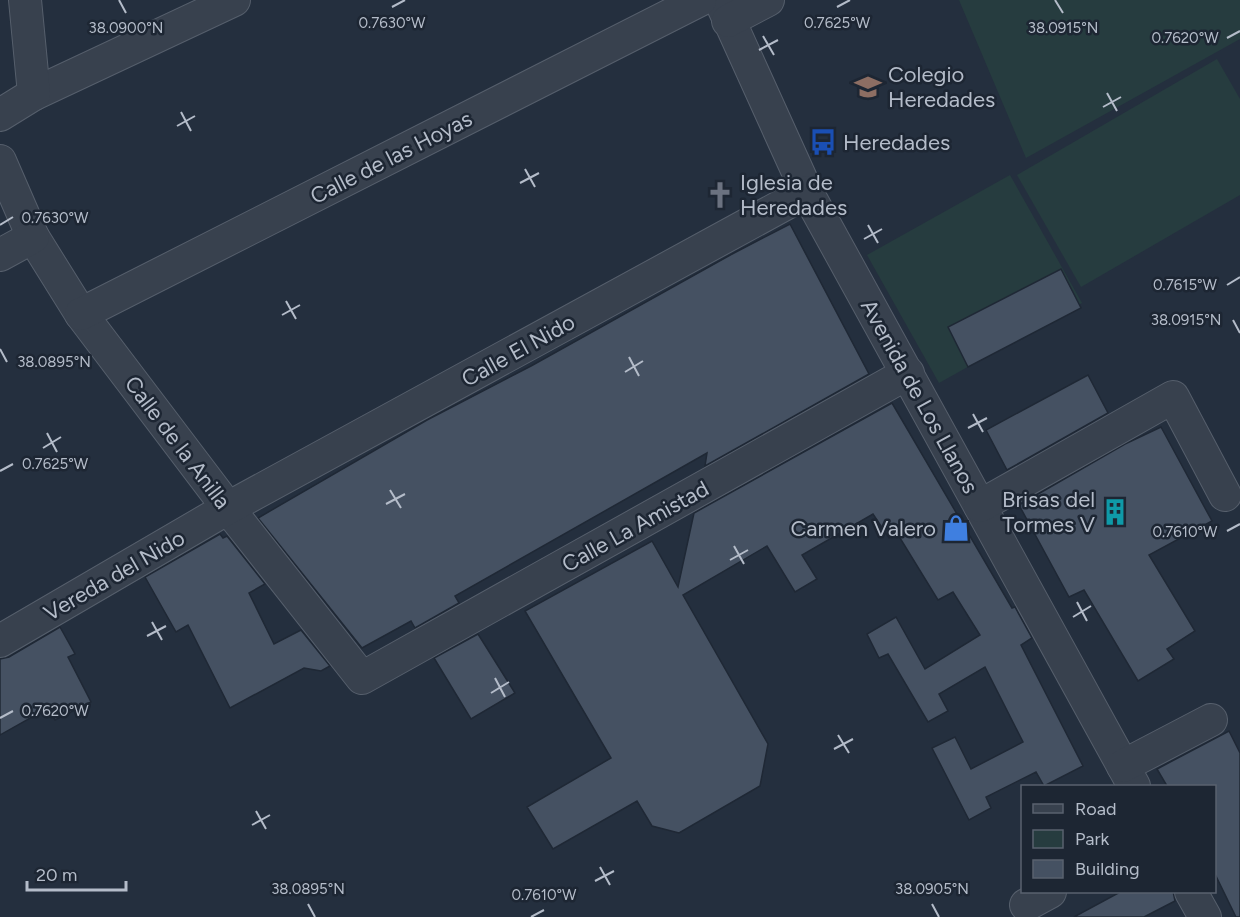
<svg xmlns="http://www.w3.org/2000/svg" width="1240" height="917" font-family="Figtree,sans-serif">
<rect width="100%" height="100%" fill="#242f3e"/>
<g fill="#263c3f">
<path d="M959,0H1240V39L1026,158Z"/>
<path d="M1217,59L1240,99V195L1081,287L1017,175Z"/>
<path d="M1010,175L1082,303L939,383L867,255Z"/>
</g>
<g fill="#455162" stroke="#1f2835" stroke-width="1.5">
<path d="M790,224L869,374L705,466L707,453L455,596L459,603L415,628L411,621L362,648L258,518L427,420L531,366L734,253Z"/>
<path d="M1061,269L1081,308L968,367L948,327Z"/>
<path d="M1088,375L1108,413L1007,470L986,430Z"/>
<path d="M892,403L1012,608L1015,607L1032,638L1021,645L1083,766L1044,786L1036,772L986,797L991,808L969,820L932,748L955,737L971,769L1023,742L985,667L939,694L948,711L928,722L888,654L879,658L867,634L896,617L925,669L980,635L953,592L938,600L897,533L889,538L873,514L802,555L817,579L795,592L767,546L683,595L768,744L760,786L679,833L652,826L637,801L553,849L527,807L611,758L525,611L652,541L678,587L694,513Z"/>
<path d="M1161,427L1212,521L1149,555L1195,631L1167,649L1174,659L1138,681L1084,590L1069,597L1019,505L1125,444Z"/>
<path d="M220,534L223,538L227,536L265,584L249,593L274,644L301,630L330,666L321,671L304,668L230,708L188,625L176,632L145,577Z"/>
<path d="M60,627L75,654L68,657L91,702L55,720L48,708L0,735V659L9,657Z"/>
<path d="M478,634L515,693L471,719L434,658Z"/>
<path d="M1229,731L1240,753V917H1236L1215,874V786H1167L1157,769Z"/>
<path d="M1122,891H1173L1175,901L1144,917H1074Z"/>
</g>
<g fill="none" stroke-linecap="round" stroke-linejoin="round">
<defs>
<g id="minor">
<path d="M720,0L807,192L1134,786"/>
<path d="M728,21L768,0"/>
<path d="M34,94L234,0"/>
<path d="M0,115L34,94L25,0"/>
<path d="M0,161L33,237L81,314L228,508L362,678L908,373"/>
<path d="M0,255L33,237"/>
<path d="M81,314L700,0"/>
<path d="M980,506L1173,397L1225,495"/>
<path d="M0,641L228,508L807,192"/>
<path d="M1123,766L1211,720"/>
<path d="M1191,892L1205,917"/>
<path d="M1026,905L1050,892"/>
</g>
</defs>
<use href="#minor" stroke="#565f6c" stroke-width="34"/>
<use href="#minor" stroke="#38414e" stroke-width="32"/>
</g>
<path fill="none" stroke="#b4bcc9" stroke-width="2" d="M119,0L126,13M1055,0L1063,13M392,7L405,0M837,7L850,0M763,36L774,55M1227,38L1240,31M759,50L778,40M1107,93L1117,111M1103,107L1121,97M181,112L191,131M177,126L195,116M525,169L535,187M520,183L539,173M0,225L13,217M868,225L878,243M864,239L882,229M1227,285L1240,277M286,301L296,319M282,315L300,305M1233,320L1240,333M0,349L7,362M629,357L639,376M625,372L643,361M973,414L983,432M968,428L987,418M47,433L57,452M43,448L61,437M0,471L13,464M390,490L401,508M386,504L405,494M1227,531L1240,524M734,546L744,564M730,560L748,550M1077,602L1087,621M1073,617L1091,606M152,622L162,640M147,636L166,626M495,678L505,697M491,693L509,682M0,718L13,711M838,735L849,753M834,749L853,739M256,811L266,829M252,825L270,815M600,867L610,885M595,881L614,871M308,904L315,917M932,904L939,917M531,917L544,910"/>
<defs>
<symbol id="school-bare" viewBox="-9 -9 18 18"><path d="M0-5L7-2L0 1L-7-2ZM-4 1L0 2.5L4 1V4Q0 6-4 4Z" fill="#8d6e63" stroke="#1d2633" stroke-width="2.5" paint-order="stroke"/></symbol>
<symbol id="bus-bare" viewBox="-9 -9 18 18"><path d="M-5-6H5V4H4V6H2V4H-2V6H-4V4H-5ZM-3.5-4V0h7V-4ZM-3.5 1.2v1.5H-2V1.2ZM2 1.2v1.5H3.5V1.2Z" fill="#1a4fb4" stroke="#1d2633" stroke-width="2.5" paint-order="stroke"/></symbol>
<symbol id="church-bare" viewBox="-9 -9 18 18"><path d="M-1.2-6h2.4v3.5h3.3v2.4h-3.3V6h-2.4V-.1h-3.3v-2.4h3.3Z" fill="#6b7280" stroke="#1d2633" stroke-width="2.5" paint-order="stroke"/></symbol>
<symbol id="building-bare" viewBox="-9 -9 18 18"><path d="M-4-6H4V6H1V3H-1V6H-4ZM-2.5-4.3h1.7v1.8h-1.7ZM.8-4.3h1.7v1.8H.8ZM-2.5-1h1.7V.8h-1.7ZM.8-1h1.7V.8H.8Z" fill="#0f9aa8" stroke="#1d2633" stroke-width="2.5" paint-order="stroke"/></symbol>
<symbol id="shop-bare" viewBox="-9 -9 18 18"><path d="M-5-2.5h2.3a2.7 3.5 0 0 1 5.4 0H5L5.5 6h-11ZM-1.5-2.5h3a1.5 2.3 0 0 0-3 0Z" fill="#3f7fe0" stroke="#1d2633" stroke-width="2.5" paint-order="stroke"/></symbol>
</defs>
<g fill-rule="evenodd">
<use href="#school-bare" x="849" y="68" width="38" height="38"/>
<use href="#bus-bare" x="804" y="123" width="38" height="38"/>
<use href="#church-bare" x="701" y="176" width="38" height="38"/>
<use href="#building-bare" x="1096" y="493" width="38" height="38"/>
<use href="#shop-bare" x="937" y="509" width="38" height="38"/>
</g>
<g text-anchor="middle" stroke-width="5" stroke-linejoin="round" paint-order="stroke">
<g font-size="22" fill="#b4bcc9" stroke="#1d2633" text-anchor="start">
<text x="888" y="82">Colegio<tspan x="888" dy="25">Heredades</tspan></text>
<text x="843" y="150">Heredades</text>
<text x="740" y="190">Iglesia de<tspan x="740" dy="25">Heredades</tspan></text>
<text x="1095" y="507" text-anchor="end">Brisas del<tspan x="1095" dy="25">Tormes V</tspan></text>
<text x="936" y="536" text-anchor="end">Carmen Valero</text>
</g>
<g font-size="22" fill="#b4bcc9" stroke="#1d2633">
<text transform="translate(391 157) rotate(-27)" y="8">Calle de las Hoyas</text>
<text transform="translate(518 350) rotate(-29)" y="8">Calle El Nido</text>
<text transform="translate(920 396) rotate(61)" y="8">Avenida de Los Llanos</text>
<text transform="translate(178 442) rotate(53)" y="8">Calle de la Anilla</text>
<text transform="translate(635 526) rotate(-29)" y="8">Calle La Amistad</text>
<text transform="translate(114 575) rotate(-30)" y="8">Vereda del Nido</text>
</g>
</g>
<g font-size="15" text-anchor="middle" fill="#b4bcc9" stroke="#1d2633" stroke-width="5" stroke-linejoin="round" paint-order="stroke">
<text x="392" y="28">0.7630°W</text>
<text x="837" y="28">0.7625°W</text>
<text x="126" y="33">38.0900°N</text>
<text x="1063" y="33">38.0915°N</text>
<text x="1185" y="43">0.7620°W</text>
<text x="55" y="223">0.7630°W</text>
<text x="1185" y="290">0.7615°W</text>
<text x="1186" y="325">38.0915°N</text>
<text x="54" y="367">38.0895°N</text>
<text x="55" y="469">0.7625°W</text>
<text x="1185" y="537">0.7610°W</text>
<text x="55" y="716">0.7620°W</text>
<text x="308" y="894">38.0895°N</text>
<text x="932" y="894">38.0905°N</text>
<text x="544" y="900">0.7610°W</text>
</g>
<rect x="1021" y="785" width="195" height="108" fill="#1d2633" stroke="#59626f" stroke-width="1.5"/>
<rect x="1033" y="804" width="30" height="9" fill="#38414e" stroke="#59626f" stroke-width="1.5"/>
<text x="1075" y="815" font-size="18" fill="#b4bcc9">Road</text>
<rect x="1033" y="830" width="30" height="18" fill="#263c3f" stroke="#59626f" stroke-width="1.5"/>
<text x="1075" y="845" font-size="18" fill="#b4bcc9">Park</text>
<rect x="1033" y="860" width="30" height="18" fill="#455162" stroke="#59626f" stroke-width="1.5"/>
<text x="1075" y="875" font-size="18" fill="#b4bcc9">Building</text>
<path d="M27 881v9h99v-9" fill="none" stroke="#b4bcc9" stroke-width="3"/>
<text x="36" y="881" font-size="18" fill="#b4bcc9" stroke="#1d2633" stroke-width="4.5" paint-order="stroke">20 m</text>
</svg>
